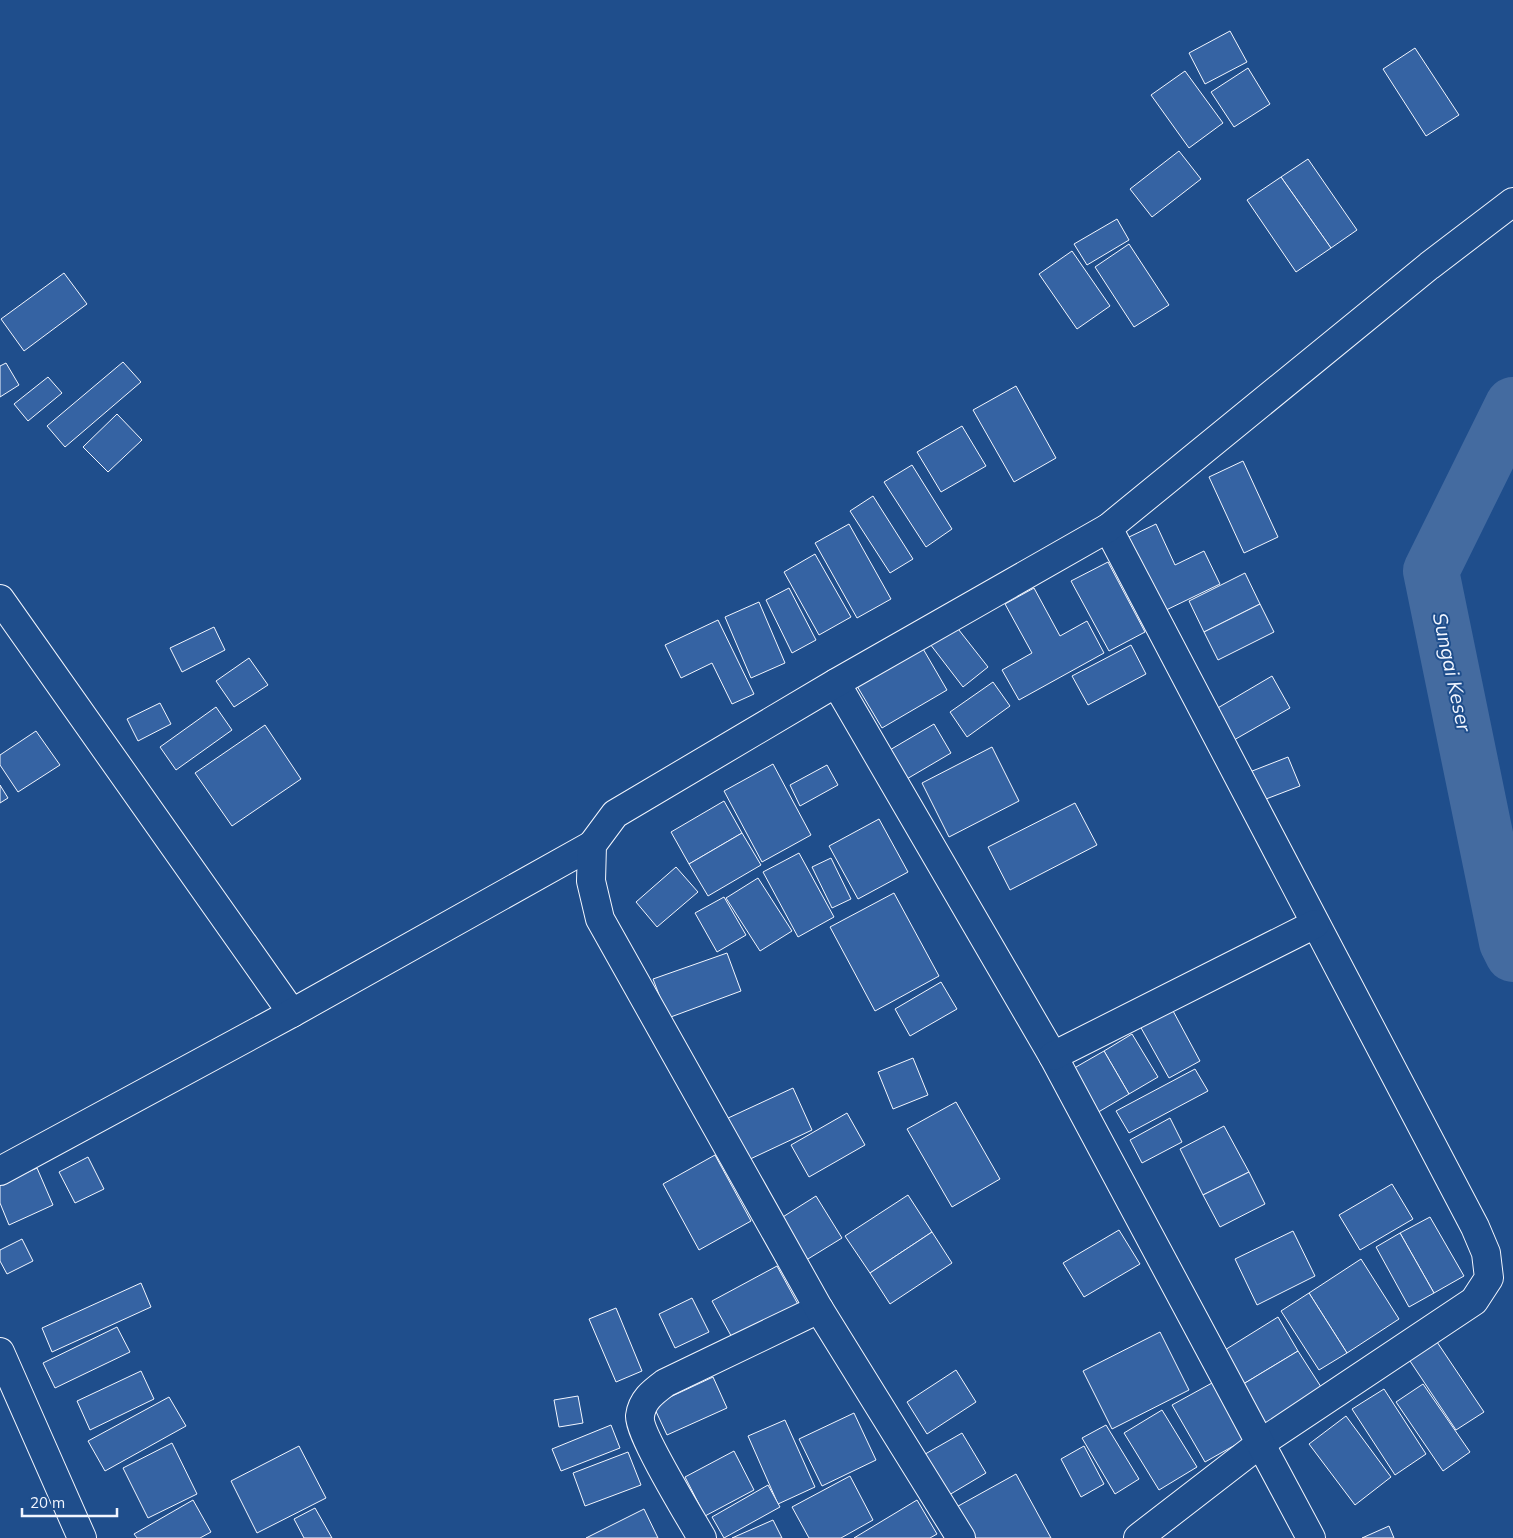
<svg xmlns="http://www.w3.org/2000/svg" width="1513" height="1538" font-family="Mulish,sans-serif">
<rect width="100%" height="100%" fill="#1f4e8c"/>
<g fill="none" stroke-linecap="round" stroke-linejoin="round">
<path stroke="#446ba0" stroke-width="56" d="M1513,405L1431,571L1507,942L1513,954"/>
</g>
<g fill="#3563a3" stroke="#f2f6ff">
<path d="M1230,31L1247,62L1205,84L1189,53Z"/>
<path d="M1415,48L1459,115L1426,136L1383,69Z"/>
<path d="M1248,68L1270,104L1234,127L1211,92Z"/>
<path d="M1185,71L1223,123L1189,148L1151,95Z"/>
<path d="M1179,151L1201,179L1152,217L1130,189Z"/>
<path d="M1308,159L1357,230L1331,248L1281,177Z"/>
<path d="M1281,177L1331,248L1296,272L1247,200Z"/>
<path d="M1117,219L1129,240L1087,265L1074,244Z"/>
<path d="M1129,244L1169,305L1134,327L1095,267Z"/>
<path d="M1072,251L1110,306L1077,329L1039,274Z"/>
<path d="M64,273L87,304L24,351L1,319Z"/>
<path d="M123,362L141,382L65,447L47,426Z"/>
<path d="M6,363L19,385L0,397V366Z"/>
<path d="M48,377L62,393L28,421L14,404Z"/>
<path d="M1016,386L1056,458L1014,482L973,410Z"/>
<path d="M117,414L142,440L108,472L83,447Z"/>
<path d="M962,426L986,466L941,492L917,452Z"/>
<path d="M1243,461L1278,537L1244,553L1209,477Z"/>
<path d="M912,465L952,529L926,547L884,482Z"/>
<path d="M873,496L913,559L890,573L850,511Z"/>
<path d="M849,524L891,599L857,618L815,543Z"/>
<path d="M1156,524L1175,565L1204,551L1220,584L1162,612L1127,538Z"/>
<path d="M815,554L851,617L819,635L784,572Z"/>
<path d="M1108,562L1145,632L1109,651L1071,581Z"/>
<path d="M1245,573L1260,604L1204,632L1189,601Z"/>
<path d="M789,588L816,640L792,653L766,600Z"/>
<path d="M1034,588L1060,636L1087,621L1104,653L1019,700L1002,670L1032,653L1005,604Z"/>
<path d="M759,602L785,663L751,678L725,617Z"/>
<path d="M1260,604L1274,632L1218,660L1204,632Z"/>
<path d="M718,620L754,694L732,704L712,663L681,678L665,645Z"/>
<path d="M955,625L988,667L963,687L930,644Z"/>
<path d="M214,627L225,650L182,672L170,648Z"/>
<path d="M1131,645L1146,674L1088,705L1072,676Z"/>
<path d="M922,647L947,690L882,728L857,686Z"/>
<path d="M249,658L268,685L234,707L216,681Z"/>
<path d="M1272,676L1290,708L1234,740L1216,709Z"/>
<path d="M993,682L1010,706L967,737L950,712Z"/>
<path d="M160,703L171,724L138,741L127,719Z"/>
<path d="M216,707L232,730L176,770L160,747Z"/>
<path d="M934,724L951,753L900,783L883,754Z"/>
<path d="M265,725L301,779L232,826L195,773Z"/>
<path d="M36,731L60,765L18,792L0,765V755Z"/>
<path d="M992,747L1019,801L949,837L922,783Z"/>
<path d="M1288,757L1300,786L1253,804L1242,775Z"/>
<path d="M773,764L811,835L762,862L724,791Z"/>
<path d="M827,765L838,785L800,806L790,785Z"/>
<path d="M0,785L8,798L0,803Z"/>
<path d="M724,801L742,833L689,864L671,832Z"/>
<path d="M1075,803L1097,845L1010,890L988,847Z"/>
<path d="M879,819L908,872L858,899L829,846Z"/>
<path d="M742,833L761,865L708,896L689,864Z"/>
<path d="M799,853L834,917L798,937L763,872Z"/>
<path d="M831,858L851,899L832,908L812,867Z"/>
<path d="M676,867L698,892L657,927L636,902Z"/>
<path d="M758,878L792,931L760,951L726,898Z"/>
<path d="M894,893L939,976L875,1011L830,927Z"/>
<path d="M724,897L746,935L717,952L695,913Z"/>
<path d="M727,953L741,991L668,1018L653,979Z"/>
<path d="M941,982L957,1009L910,1036L895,1009Z"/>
<path d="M1172,1009L1200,1061L1169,1078L1140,1026Z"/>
<path d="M1132,1034L1158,1077L1129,1094L1104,1051Z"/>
<path d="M1104,1051L1129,1094L1095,1114L1069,1071Z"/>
<path d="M913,1058L928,1095L893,1109L878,1072Z"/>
<path d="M1195,1069L1208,1091L1129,1133L1116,1111Z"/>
<path d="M793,1088L812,1130L746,1161L726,1119Z"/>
<path d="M956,1102L1000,1179L952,1207L907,1129Z"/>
<path d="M847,1113L865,1145L809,1177L791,1145Z"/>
<path d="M1170,1118L1182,1142L1142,1163L1130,1140Z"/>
<path d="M1224,1126L1249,1172L1203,1195L1180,1149Z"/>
<path d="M715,1155L751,1221L699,1250L663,1184Z"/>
<path d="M88,1157L104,1189L75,1203L59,1172Z"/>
<path d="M37,1168L53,1205L9,1225L0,1203V1184Z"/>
<path d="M1249,1172L1265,1204L1220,1227L1203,1195Z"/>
<path d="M1392,1184L1413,1219L1360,1250L1339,1215Z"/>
<path d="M908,1195L932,1232L870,1273L845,1236Z"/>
<path d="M816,1196L842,1238L803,1262L778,1220Z"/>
<path d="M1430,1217L1464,1276L1434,1293L1400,1233Z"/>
<path d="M1119,1230L1140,1264L1084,1297L1063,1263Z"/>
<path d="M1293,1231L1315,1276L1257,1305L1235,1259Z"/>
<path d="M932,1232L952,1263L890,1304L870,1273Z"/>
<path d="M1400,1233L1434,1293L1409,1307L1376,1247Z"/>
<path d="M22,1239L33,1261L7,1274L0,1261V1250Z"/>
<path d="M1361,1259L1399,1319L1347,1353L1309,1293Z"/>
<path d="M777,1266L800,1308L735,1343L712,1301Z"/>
<path d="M141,1283L151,1307L52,1352L42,1328Z"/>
<path d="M1309,1293L1347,1353L1319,1370L1281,1311Z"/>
<path d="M692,1298L709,1332L675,1348L659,1314Z"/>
<path d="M616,1308L642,1371L616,1382L589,1319Z"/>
<path d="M1278,1317L1298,1351L1240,1386L1220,1353Z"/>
<path d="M117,1327L130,1352L55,1388L43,1363Z"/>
<path d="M1160,1332L1189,1390L1112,1429L1083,1371Z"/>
<path d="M1435,1339L1484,1412L1456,1430L1408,1358Z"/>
<path d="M1298,1351L1323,1390L1264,1426L1240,1386Z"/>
<path d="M956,1370L976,1402L927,1434L907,1402Z"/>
<path d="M141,1371L154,1399L90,1430L77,1401Z"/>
<path d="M713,1377L727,1408L667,1435L653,1405Z"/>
<path d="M1212,1383L1244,1440L1205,1462L1172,1405Z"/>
<path d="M1423,1384L1470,1452L1443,1471L1396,1402Z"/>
<path d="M1384,1389L1426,1454L1395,1475L1352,1409Z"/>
<path d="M578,1396L583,1423L559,1427L554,1400Z"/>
<path d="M169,1397L186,1426L105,1471L88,1441Z"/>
<path d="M1162,1410L1197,1467L1159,1490L1124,1433Z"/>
<path d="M854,1413L876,1460L822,1486L799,1439Z"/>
<path d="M1346,1416L1391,1477L1355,1505L1309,1444Z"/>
<path d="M785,1420L815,1487L778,1504L748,1436Z"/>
<path d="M611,1425L620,1448L561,1471L552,1449Z"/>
<path d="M1106,1425L1139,1479L1115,1494L1082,1438Z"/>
<path d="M962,1433L986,1473L944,1498L920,1457Z"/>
<path d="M172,1443L197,1494L148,1518L123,1468Z"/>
<path d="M299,1446L326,1498L257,1533L231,1481Z"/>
<path d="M1084,1446L1104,1484L1081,1497L1061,1459Z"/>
<path d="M734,1451L754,1490L705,1516L685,1477Z"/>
<path d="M628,1452L641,1485L585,1506L573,1473Z"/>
<path d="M1016,1474L1051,1538H966L951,1510Z"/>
<path d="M850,1476L873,1520L841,1538H809L792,1507Z"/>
<path d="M768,1485L780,1507L724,1538L712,1517Z"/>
<path d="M193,1500L211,1532L200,1538H137L134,1534Z"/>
<path d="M917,1500L937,1534L930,1538H854Z"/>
<path d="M315,1508L332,1538H304L294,1519Z"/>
<path d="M644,1509L658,1538H586Z"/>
<path d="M773,1520L782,1538H732Z"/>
<path d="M1389,1526L1394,1538H1362Z"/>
</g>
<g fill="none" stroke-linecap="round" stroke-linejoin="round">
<defs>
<g id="minor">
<path d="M1108,528L1475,1227L1486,1253L1489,1278L1474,1301L1261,1443L1138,1538"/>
<path d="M0,599L292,1013"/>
<path d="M836,683L1053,1056L1311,1538"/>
<path d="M1053,1056L1315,924"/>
<path d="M0,1171L292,1013L592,845"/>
<path d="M0,1352L82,1538"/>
<path d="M702,1538C691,1519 638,1432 640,1416C642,1400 653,1392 665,1383L819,1309"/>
<path d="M961,1538L819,1309L600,919L591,881L592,845L615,814L836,683L1108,528L1429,266L1513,202"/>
</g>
</defs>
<use href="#minor" stroke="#f2f6ff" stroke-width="30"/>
<use href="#minor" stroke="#1f4e8c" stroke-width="28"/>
</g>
<g text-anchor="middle" stroke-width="4" stroke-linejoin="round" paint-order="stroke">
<g font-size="20" font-style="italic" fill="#f2f6ff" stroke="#1f4e8c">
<text transform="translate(1452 672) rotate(78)" y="7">Sungai Keser</text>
</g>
</g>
<path d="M22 1508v8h95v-8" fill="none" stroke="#f2f6ff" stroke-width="2.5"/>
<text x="30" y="1508" font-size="15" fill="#f2f6ff" stroke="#1f4e8c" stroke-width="4" paint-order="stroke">20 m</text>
</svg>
